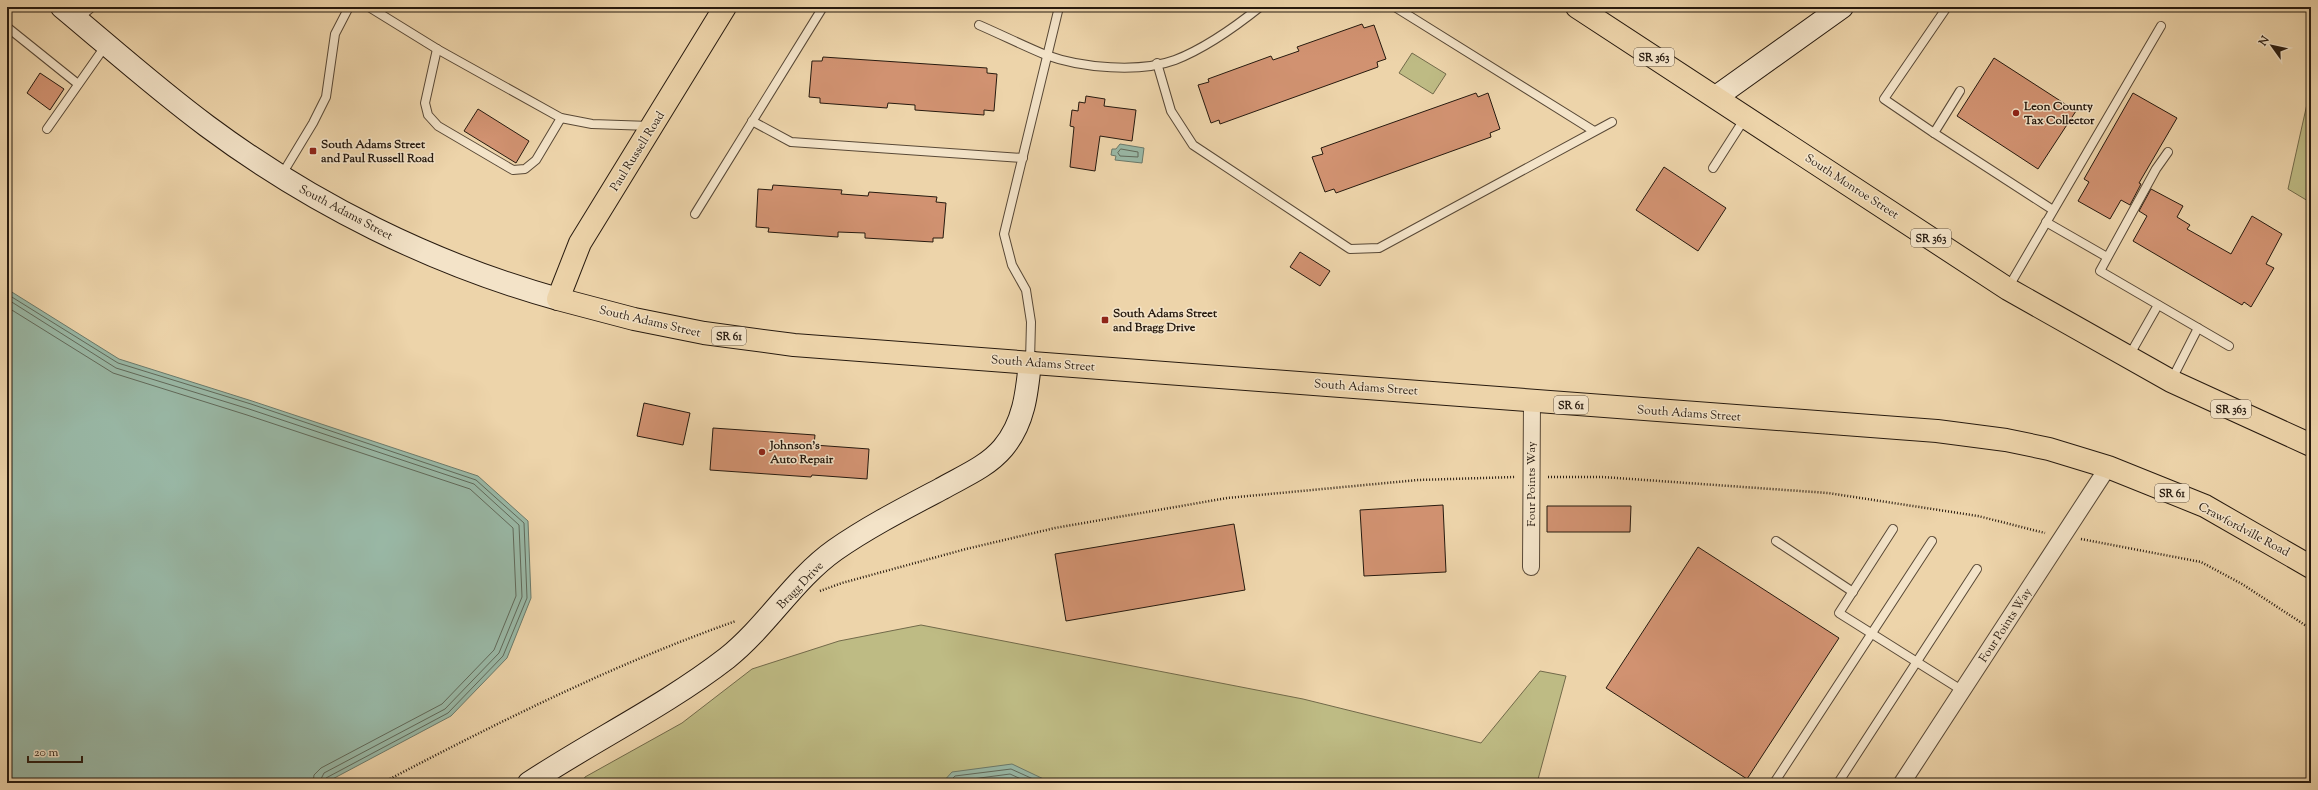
<svg xmlns="http://www.w3.org/2000/svg" width="2318" height="790" font-family="'Sorts Mill Goudy',serif">
<rect width="100%" height="100%" fill="#edd4aa"/>
<filter id="stains"><feTurbulence type="fractalNoise" baseFrequency=".005" numOctaves="4"/><feColorMatrix values="0 0 0 0 .2 0 0 0 0 .09 0 0 0 0 .02 0 0 0 .5 -.17"/></filter>
<radialGradient id="worn" r=".72"><stop offset=".6" stop-color="#630" stop-opacity="0"/><stop offset="1" stop-color="#630" stop-opacity=".3"/></radialGradient>
<g fill="#bebb84" stroke="#726a4a">
<path d="M1412,53L1446,74L1433,94L1399,73Z"/>
<path d="M2311,86V192L2308,201L2288,189Z"/>
<path d="M921,625L1303,699L1481,743L1540,671L1566,676L1537,783H582L585,777L682,723L752,669L839,641Z"/>
</g>
<g fill="#99b8a6" stroke="#6b796a">
<path d="M1120,144L1144,148L1142,163L1115,160L1116,156L1111,155L1112,149H1116Z"/>
<path d="M7,289L119,359L252,401L478,476L528,521L531,598L507,658L451,716L325,783H7Z"/>
<path d="M1012,764L1052,783H942L952,772Z"/>
</g>
<g fill="none" stroke-linecap="round" stroke-linejoin="round">
<g stroke="#60695a" stroke-width="1">
<path d="M1121,149L1138,152V157L1120,156L1118,153Z"/>
<path d="M7,294L118,363L251,404L476,480L524,523L527,598L503,656L448,713L326,778L324,783"/>
<path d="M7,299L116,368L249,409L474,484L519,525L522,597L499,653L445,709L324,773L319,783"/>
<path d="M7,307L113,373L247,415L470,489L513,528L516,596L494,650L442,704L321,768L314,775L313,783"/>
<path d="M948,783L955,776L1011,769L1042,783"/>
<path d="M954,783L957,781L1010,774L1030,783"/>
</g>
</g>
<g fill="#d19271" stroke="#271a0f">
<path d="M1362,24L1364,28L1374,25L1386,59L1377,62L1378,67L1220,124L1219,120L1211,123L1198,85L1209,82L1208,79L1271,56L1273,60L1299,51L1297,47Z"/>
<path d="M823,57L987,68V73L997,74L994,111L984,110V115L915,110V105L888,103L887,108L820,103V98L809,97L812,61H822Z"/>
<path d="M1994,58L2076,111L2038,169L1957,116Z"/>
<path d="M40,73L64,89L50,110L27,93Z"/>
<path d="M1476,93L1478,97L1488,93L1500,129L1490,133L1491,137L1336,193L1334,189L1325,192L1312,157L1323,154L1321,148Z"/>
<path d="M2133,93L2177,118L2139,183L2141,184L2130,205L2121,200L2110,219L2078,201L2089,182L2084,179Z"/>
<path d="M1086,96L1105,99L1104,106L1136,110L1132,141L1100,136L1095,171L1070,167L1074,127L1070,126L1072,110L1078,111L1079,102L1085,103Z"/>
<path d="M478,109L529,141L516,163L464,131Z"/>
<path d="M1664,167L1726,208L1698,251L1636,210Z"/>
<path d="M773,185L842,190L841,194L868,196L869,192L937,197L936,202L946,203L943,238H933V242L865,238V233L838,232V237L768,232L769,228L756,227L758,189L772,190Z"/>
<path d="M2151,189L2183,206L2177,217L2190,225L2187,229L2231,254L2252,216L2282,234L2266,264L2274,268L2251,307L2244,302L2242,305L2133,241L2147,216L2139,211Z"/>
<path d="M1300,252L1330,271L1320,286L1290,267Z"/>
<path d="M644,403L690,413L683,445L637,436Z"/>
<path d="M713,428L815,435L814,445L869,449L867,479L812,475L811,477L710,470Z"/>
<path d="M1443,505L1446,572L1364,576L1360,510Z"/>
<path d="M1547,506H1631L1630,532H1547Z"/>
<path d="M1234,524L1245,590L1066,621L1055,554Z"/>
<path d="M1698,547L1839,638L1747,779L1606,688Z"/>
</g>
<g fill="none" stroke-linecap="round" stroke-linejoin="round">
<defs>
<g id="lane">
<path d="M369,7L437,49L561,118L592,124L650,126"/>
<path d="M1395,7L1594,131"/>
<path d="M78,19L92,7"/>
<path d="M979,25C1002,35 1024,46 1046,55C1081,68 1140,73 1175,60C1206,48 1235,27 1260,7"/>
<path d="M7,27L78,84"/>
<path d="M437,49L425,103L428,115L438,126L513,170L525,169L536,160L561,118"/>
<path d="M1157,63L1171,111L1193,145L1350,249L1379,248L1612,122"/>
<path d="M1960,91L1934,133L2053,210"/>
<path d="M752,121L791,142L1023,158"/>
<path d="M47,129L106,45"/>
<path d="M1934,133L1884,99L1947,7"/>
<path d="M2168,152L2156,169L2100,271L2229,346"/>
<path d="M1713,168L1745,118"/>
<path d="M281,176L313,123L326,97L335,34L349,7"/>
<path d="M695,214L823,7"/>
<path d="M2046,222L2107,257"/>
<path d="M2008,288L2161,26"/>
<path d="M2129,356L2158,305"/>
<path d="M1030,361L1031,322L1026,290L1012,265L1004,234L1059,7"/>
<path d="M2171,381L2198,328"/>
<path d="M1893,529L1839,613L1963,691"/>
<path d="M1776,541L1853,592"/>
<path d="M1774,783L1932,541"/>
<path d="M1838,783L1977,569"/>
</g>
<g id="street">
<path d="M1531,567L1532,401"/>
<path d="M1902,783L2108,467"/>
</g>
<g id="secondary">
<path d="M62,7C110,47 157,89 207,126C312,204 432,264 558,299"/>
<path d="M1716,97L1842,7"/>
<path d="M529,783C594,740 665,706 727,658C767,626 794,579 835,550C868,527 905,508 941,489C962,477 987,467 1003,448C1024,423 1027,393 1030,362"/>
</g>
<g id="primary">
<path d="M725,7L580,243L558,299L634,319L704,333L794,345L1937,431L2006,440L2049,449L2108,467L2205,506L2311,567"/>
<path d="M1577,7L2008,289L2171,381L2311,445"/>
</g>
</defs>
<use href="#lane" stroke="#584836" stroke-width="10"/>
<use href="#street" stroke="#584836" stroke-width="18"/>
<use href="#secondary" stroke="#271a0f" stroke-width="24"/>
<use href="#primary" stroke="#271a0f" stroke-width="24"/>
<g stroke="#271a0f" stroke-width="2.5" stroke-dasharray="1 2" stroke-linecap="butt">
<path d="M1548,477H1603L1828,493L1978,516L2045,533"/>
<path d="M2081,539L2201,562L2242,584L2311,629"/>
<path d="M820,591L842,583L966,549L1055,528L1227,498L1418,480L1515,477"/>
<path d="M382,783C497,723 614,664 736,621"/>
</g>
<use href="#lane" stroke="#f3e3c8" stroke-width="8"/>
<use href="#street" stroke="#f3e3c8" stroke-width="16"/>
<use href="#secondary" stroke="#f3e3c8" stroke-width="22"/>
<use href="#primary" stroke="#edd4aa" stroke-width="22"/>
</g>
<g fill="#8f2418" stroke="#f3e3c8" stroke-width="1.5">
<circle cx="2016" cy="113" r="4"/>
<rect x="309" y="147" width="8" height="8" rx="2"/>
<rect x="1101" y="316" width="8" height="8" rx="2"/>
<circle cx="762" cy="452" r="4"/>
</g>
<g text-anchor="middle" stroke-width="3" stroke-linejoin="round" paint-order="stroke">
<g fill="#f3e3c8" stroke="#645646" stroke-width="1">
<rect x="1634" y="48" width="40" height="18" rx="3"/>
<rect x="1911" y="229" width="40" height="18" rx="3"/>
<rect x="712" y="327" width="34" height="18" rx="3"/>
<rect x="1554" y="396" width="34" height="18" rx="3"/>
<rect x="2211" y="400" width="40" height="18" rx="3"/>
<rect x="2155" y="484" width="34" height="18" rx="3"/>
</g>
<g font-size="11" font-weight="bold" fill="#271a0f">
<text x="1654" y="61">SR 363</text>
<text x="1931" y="242">SR 363</text>
<text x="729" y="340">SR 61</text>
<text x="1571" y="409">SR 61</text>
<text x="2231" y="413">SR 363</text>
<text x="2172" y="497">SR 61</text>
</g>
<g font-size="12" font-weight="bold" fill="#271a0f" stroke="#f3e3c8" text-anchor="start">
<text x="2024" y="110">Leon County<tspan x="2024" dy="14">Tax Collector</tspan></text>
<text x="321" y="148">South Adams Street<tspan x="321" dy="14">and Paul Russell Road</tspan></text>
<text x="1113" y="317">South Adams Street<tspan x="1113" dy="14">and Bragg Drive</tspan></text>
<text x="770" y="449">Johnson's<tspan x="770" dy="14">Auto Repair</tspan></text>
</g>
<g font-size="12" fill="#271a0f" stroke="#f3e3c8">
<text transform="translate(637 151) rotate(-58)" y="4">Paul Russell Road</text>
<text transform="translate(1852 186) rotate(33)" y="4">South Monroe Street</text>
<text transform="translate(346 212) rotate(28)" y="4">South Adams Street</text>
<text transform="translate(650 321) rotate(13)" y="4">South Adams Street</text>
<text transform="translate(1043 363) rotate(4)" y="4">South Adams Street</text>
<text transform="translate(1366 387) rotate(4)" y="4">South Adams Street</text>
<text transform="translate(1689 413) rotate(4)" y="4">South Adams Street</text>
<text transform="translate(1531 484) rotate(-90)" y="4">Four Points Way</text>
<text transform="translate(2244 529) rotate(28)" y="4">Crawfordville Road</text>
<text transform="translate(800 585) rotate(-46)" y="4">Bragg Drive</text>
<text transform="translate(2005 625) rotate(-57)" y="4">Four Points Way</text>
</g>
</g>
<rect width="2318" height="790" fill="none" stroke="#edd4aa" stroke-width="24"/>
<rect x="8" y="8" width="2302" height="774" fill="none" stroke="#271a0f" stroke-width="2"/>
<rect x="12" y="12" width="2294" height="766" fill="none" stroke="#271a0f"/>
<g transform="translate(2272 46) rotate(303)" stroke="#f3e3c8" stroke-width="3" paint-order="stroke">
<path d="M0-3L7 15L0 10L-7 15Z" fill="#271a0f"/>
<text y="-6" font-size="11" font-weight="bold" text-anchor="middle" fill="#271a0f">N</text>
</g>
<path d="M28 756v6h54v-6" fill="none" stroke="#271a0f" stroke-width="2"/>
<text x="34" y="756" font-size="12" fill="#271a0f" stroke="#f3e3c8" stroke-width="3" paint-order="stroke">20 m</text>
<rect width="100%" height="100%" filter="url(#stains)"/>
<rect width="100%" height="100%" fill="url(#worn)"/>
</svg>
